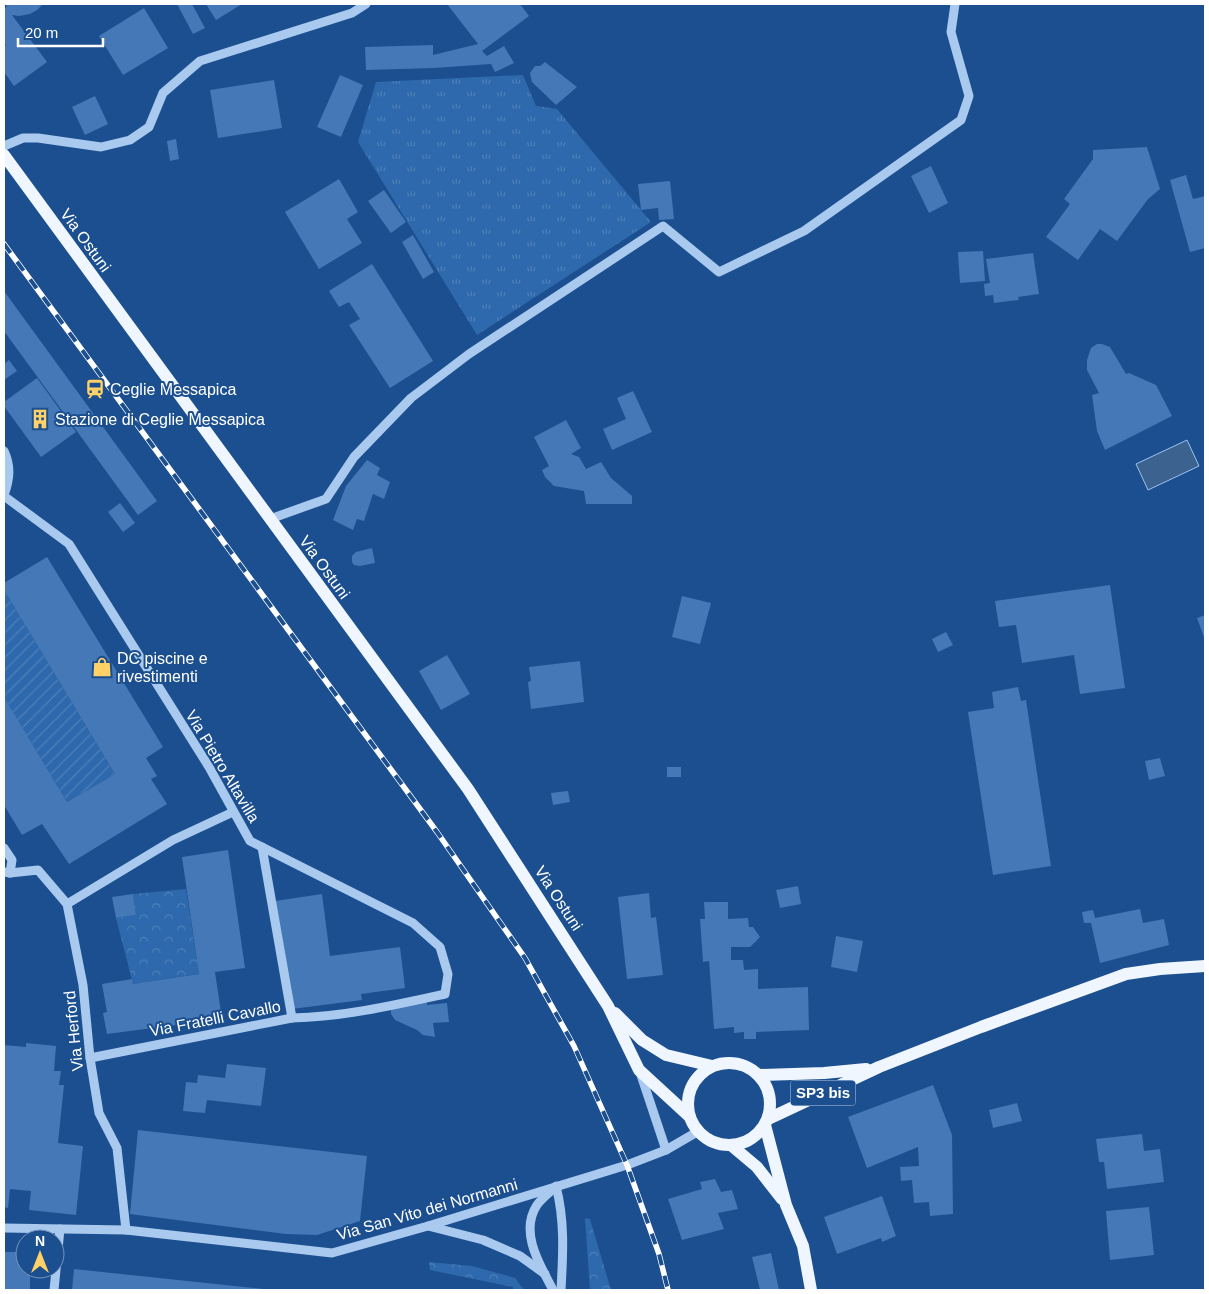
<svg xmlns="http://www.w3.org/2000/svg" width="1209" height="1294" font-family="Helvetica,sans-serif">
<defs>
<pattern id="grass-tufts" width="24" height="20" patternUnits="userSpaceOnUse" patternTransform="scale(1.25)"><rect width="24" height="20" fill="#2e69ad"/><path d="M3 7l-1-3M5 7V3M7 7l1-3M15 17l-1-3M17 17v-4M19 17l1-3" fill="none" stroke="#4d80b9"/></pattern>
<pattern id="park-crowns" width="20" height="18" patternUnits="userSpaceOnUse" patternTransform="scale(1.25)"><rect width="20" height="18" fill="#2e69ad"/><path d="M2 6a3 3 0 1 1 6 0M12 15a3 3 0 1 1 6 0" fill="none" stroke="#4d80b9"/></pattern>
<pattern id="garden-furrows" width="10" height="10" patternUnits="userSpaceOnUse" patternTransform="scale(1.25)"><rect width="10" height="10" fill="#2e69ad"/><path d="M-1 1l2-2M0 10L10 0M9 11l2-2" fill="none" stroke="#4d80b9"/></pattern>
</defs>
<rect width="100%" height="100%" fill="#1b4f8f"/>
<path fill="url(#grass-tufts)" d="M523,75L536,106L557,109L651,222L477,335L358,142L376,82Z"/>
<g fill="url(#park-crowns)">
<path d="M186,889L199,974L133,984L116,918L136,915L133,894Z"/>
<path d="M585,1218L590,1219L611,1290H590Z"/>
<path d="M429,1262L472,1266L515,1278L524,1290H513V1287L430,1270Z"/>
</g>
<path fill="url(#garden-furrows)" d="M4,590L115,774L67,802L6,700L4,701Z"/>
<path fill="#3c6290" stroke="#9cc4f0" d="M1187,440L1199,466L1148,490L1136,464Z"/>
<g fill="#4478b7">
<path d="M8,4H43L37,10L30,14L19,16L12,15L47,62L14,86L4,72V47L6,45L4,41V10Z"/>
<path d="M177,4H192L205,28L193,34Z"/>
<path d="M206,4H242L216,20Z"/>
<path d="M447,4H520L529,16L482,51L487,56L504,46L514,63L495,72L491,64L434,68L366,70L365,47L433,45V55L478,44Z"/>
<path d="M144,8L168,48L123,75L99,36Z"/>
<path d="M545,62L577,87L556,105L532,82L530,73L535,66H540Z"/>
<path d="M340,75L363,85L341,137L317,127Z"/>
<path d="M274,80L282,128L218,138L210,90Z"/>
<path d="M95,96L108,124L85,135L72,107Z"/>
<path d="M176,139L179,159L170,161L167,141Z"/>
<path d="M1147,147L1160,189L1148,199L1117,241L1100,229L1078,260L1046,237L1070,204L1064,199L1093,159V150Z"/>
<path d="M931,166L948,203L929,213L911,176Z"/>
<path d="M1186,175L1193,199L1205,196V248L1190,252L1170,180Z"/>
<path d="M339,179L358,212L347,219L362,243L319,269L285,212Z"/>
<path d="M670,181L674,219L659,220L658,208L641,210L638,184Z"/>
<path d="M384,190L406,222L391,233L368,201Z"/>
<path d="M413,235L434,272L423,279L402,242Z"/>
<path d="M983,251L985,281L960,283L958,252Z"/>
<path d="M1033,253L1039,294L1018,297L1019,300L994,303L993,295L985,296L984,284L990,283L986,259Z"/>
<path d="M372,264L433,361L390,388L349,325L360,319L349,302L339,307L329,291Z"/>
<path d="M4,291L157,501L138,515L4,331Z"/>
<path d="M1097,344H1102L1110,347L1126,374L1129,373L1156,385L1172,416L1105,450L1097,431L1092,395L1099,393L1087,370V360L1091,348Z"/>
<path d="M9,360L17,371L4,380V364Z"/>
<path d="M37,378L76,432L41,457L4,406V402Z"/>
<path d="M633,391L652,432L612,450L603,429L626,419L617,398Z"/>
<path d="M566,420L581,448L571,454L579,457L586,469L601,462L611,478L632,496V504H586L584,491L554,486L545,477L542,470L549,466L534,437Z"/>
<path d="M367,460L380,468L377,475L390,482L384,499L373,494L364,521L357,519L353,530L333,520L346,486Z"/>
<path d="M120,503L135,523L123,532L108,512Z"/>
<path d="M372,548L375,563L360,566L354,565L352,562V556L356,552Z"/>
<path d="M47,557L163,747L146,758L157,776L151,779L167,804L69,864L42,824L22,835L4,805V701L6,700L67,802L115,774L4,590V583Z"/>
<path d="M1110,585L1125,688L1080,694L1074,655L1022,663L1016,625L999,627L995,601Z"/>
<path d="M682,596L711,603L700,644L672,637Z"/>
<path d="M1205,615V640L1197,618Z"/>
<path d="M946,632L953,645L938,652L932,639Z"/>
<path d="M447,655L470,694L441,710L419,671Z"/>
<path d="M580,661L584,702L531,709L528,682L531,681L529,667Z"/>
<path d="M1018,687L1021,701L1026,700L1051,866L993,875L968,712L994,708L992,692Z"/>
<path d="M1160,758L1165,776L1149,780L1145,761Z"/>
<rect x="667" y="767" width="14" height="10"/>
<path d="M568,791L570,802L553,805L551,793Z"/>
<path d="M228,850L245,968L215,972L222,1019L107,1034L103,1013L107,1012L102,984L132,979L133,984L199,974L182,857Z"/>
<path d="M798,886L801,904L780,908L776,890Z"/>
<path d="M649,893L651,918L656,917L663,975L627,979L618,897Z"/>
<path d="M133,894L136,915L116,918L112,897Z"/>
<path d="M322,894L330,956L400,947L405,988L361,994L362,1000L292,1009L275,901Z"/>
<path d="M704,902H728V919L748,918L749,927H753L760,937L750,947H731V960H743L744,970L758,969V989L808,987L809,1030L756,1032V1039H744V1032L734,1033V1027L714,1029L709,961L703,962L700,919H705Z"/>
<path d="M1140,909L1143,923L1164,919L1169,945L1100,963L1091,923H1084L1082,912L1093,910L1095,918Z"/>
<path d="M836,936L863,941L857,972L831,967Z"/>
<path d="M427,1001V1005L447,1003L449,1022L433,1023L435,1037L423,1035L417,1030L395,1020L391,1014V1009Z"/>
<path d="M26,1043L56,1046L54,1071H61L59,1085H64L58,1143L83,1146L76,1215L29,1210L31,1191L10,1189L8,1208L4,1207V1045L26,1047Z"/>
<path d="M227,1064L266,1068L261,1106L207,1100L205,1113L183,1111L186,1082L197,1083L198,1075L225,1078Z"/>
<path d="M933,1085L952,1135L953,1214L930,1216L929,1202L914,1203L912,1180L901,1181L900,1167L919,1166L918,1147L867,1168L848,1117Z"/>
<path d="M1017,1103L1022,1121L993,1128L989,1110Z"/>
<path d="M138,1130L367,1156L360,1221L317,1235L286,1234L130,1214Z"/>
<path d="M1142,1134L1144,1151L1160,1149L1164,1182L1107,1189L1104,1162H1099L1096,1139Z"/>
<path d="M715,1179L721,1192L732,1190L738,1209L718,1213L724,1229L682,1240L668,1199L702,1189L700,1182Z"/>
<path d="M882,1196L896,1236L882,1242L881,1238L837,1254L824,1217Z"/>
<path d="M1149,1207L1154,1255L1110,1260L1106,1211Z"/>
<path d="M4,1252H23L25,1255V1269H30V1290H4Z"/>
<path d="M771,1253L779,1290H760L752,1257Z"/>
<path d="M74,1269L263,1289V1290H72Z"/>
</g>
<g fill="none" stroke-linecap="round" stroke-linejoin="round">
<g stroke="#a9c9ee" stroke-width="9">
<path d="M4,146L23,138H38L101,147L130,140L149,127L163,93L200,61L352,13L366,4"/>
<path d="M4,451C11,466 10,479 4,495"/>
<path d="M4,496L69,544L209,767L250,841L413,923L440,947L448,974L445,994C395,1005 343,1017 292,1018"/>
<path d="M270,519L326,499L354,457L411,398L469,354L663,226L719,272L804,231L961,120L969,96L951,32L955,4"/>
<path d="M4,848L12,860L10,873"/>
<path d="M4,872L10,873L38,870L67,904L83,985L90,1058L99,1113L117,1148L126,1230"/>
<path d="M67,904L173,840L233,812"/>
<path d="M90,1058L292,1018L262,847"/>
<path d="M640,1072L666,1150"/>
<path d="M556,1186C565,1221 563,1254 561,1290"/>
<path d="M428,1226L483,1240L520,1256L545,1274"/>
<path d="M4,1228L126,1230L332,1253L428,1226L627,1165L666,1150L697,1132"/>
<path d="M54,1290L60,1229"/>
<path d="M553,1290C540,1265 519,1232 537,1205C541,1199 549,1193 554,1188"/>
</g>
<g stroke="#f0f6ff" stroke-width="12">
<path d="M4,155L468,789L608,1006L639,1070L689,1116"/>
<path d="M615,1013L642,1040L666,1055L712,1066"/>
<circle cx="729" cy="1104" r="41"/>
<path d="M758,1075L824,1073L866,1069"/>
<path d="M768,1119L879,1067L981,1027L1126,974L1160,969L1205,966"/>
<path d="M765,1125L786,1205L803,1246L811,1290"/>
<path d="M732,1146L757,1167L782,1199"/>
</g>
<defs>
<path id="rail" d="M4,244L437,832L525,958L574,1046L627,1165L659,1254L668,1290"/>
</defs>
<use href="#rail" stroke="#fff" stroke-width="5.5"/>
<use href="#rail" stroke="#1b4f8f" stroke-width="4" stroke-dasharray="11" stroke-linecap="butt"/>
</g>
<defs>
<symbol id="station-bare" viewBox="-9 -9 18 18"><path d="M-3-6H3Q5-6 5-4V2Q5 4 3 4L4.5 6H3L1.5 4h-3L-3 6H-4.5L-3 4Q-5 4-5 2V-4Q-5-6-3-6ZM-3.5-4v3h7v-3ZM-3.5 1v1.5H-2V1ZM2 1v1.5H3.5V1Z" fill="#ffd166" stroke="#1b4f8f" stroke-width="2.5" paint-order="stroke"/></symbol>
<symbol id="building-bare" viewBox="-9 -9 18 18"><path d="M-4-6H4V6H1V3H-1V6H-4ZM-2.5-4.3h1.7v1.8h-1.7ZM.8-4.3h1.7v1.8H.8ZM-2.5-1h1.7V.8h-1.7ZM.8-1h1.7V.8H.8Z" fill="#ffd166" stroke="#1b4f8f" stroke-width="2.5" paint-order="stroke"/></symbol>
<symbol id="shop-bare" viewBox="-9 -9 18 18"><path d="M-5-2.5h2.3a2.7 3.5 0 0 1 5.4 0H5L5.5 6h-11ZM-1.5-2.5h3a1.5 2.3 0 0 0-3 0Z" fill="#ffd166" stroke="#1b4f8f" stroke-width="2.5" paint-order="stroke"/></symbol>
</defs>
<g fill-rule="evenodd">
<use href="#station-bare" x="81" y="375" width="28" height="28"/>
<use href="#building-bare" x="26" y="405" width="28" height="28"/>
<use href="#shop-bare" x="88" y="653" width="28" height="28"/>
</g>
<g text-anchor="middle" stroke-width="4" stroke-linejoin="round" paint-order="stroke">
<rect fill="#1b4f8f" stroke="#bbcadd" stroke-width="1" x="790.5" y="1080.5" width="65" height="25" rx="4"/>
<g font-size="15" font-weight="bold" fill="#fff">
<text x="823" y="1098">SP3 bis</text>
</g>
<g font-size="16" fill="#fff" stroke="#1b4f8f">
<text transform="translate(86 240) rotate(54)" y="6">Via Ostuni</text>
<text transform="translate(325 567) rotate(54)" y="6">Via Ostuni</text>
<text transform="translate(223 766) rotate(59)" y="6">Via Pietro Altavilla</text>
<text transform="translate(559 898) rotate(57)" y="6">Via Ostuni</text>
<text transform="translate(215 1018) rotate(-11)" y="6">Via Fratelli Cavallo</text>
<text transform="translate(73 1031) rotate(-96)" y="6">Via Herford</text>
<text transform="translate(427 1209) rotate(-16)" y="6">Via San Vito dei Normanni</text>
</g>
<g font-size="16" fill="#fff" stroke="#1b4f8f" text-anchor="start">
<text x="110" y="395">Ceglie Messapica</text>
<text x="55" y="425">Stazione di Ceglie Messapica</text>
<text x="117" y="664">DC piscine e<tspan x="117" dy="18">rivestimenti</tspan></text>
</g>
</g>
<rect width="1209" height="1294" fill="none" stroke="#ffffff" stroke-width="10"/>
<g transform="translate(40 1254)"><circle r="24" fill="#1b4f8f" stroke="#7695bc"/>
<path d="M0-4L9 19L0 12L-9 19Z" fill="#ffd166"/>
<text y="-8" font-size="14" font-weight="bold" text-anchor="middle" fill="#ffffff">N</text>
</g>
<path d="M18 38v8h85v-8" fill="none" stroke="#ffffff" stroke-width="2.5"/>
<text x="25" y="38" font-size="15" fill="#ffffff" stroke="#1b4f8f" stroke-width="4" paint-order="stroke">20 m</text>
</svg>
